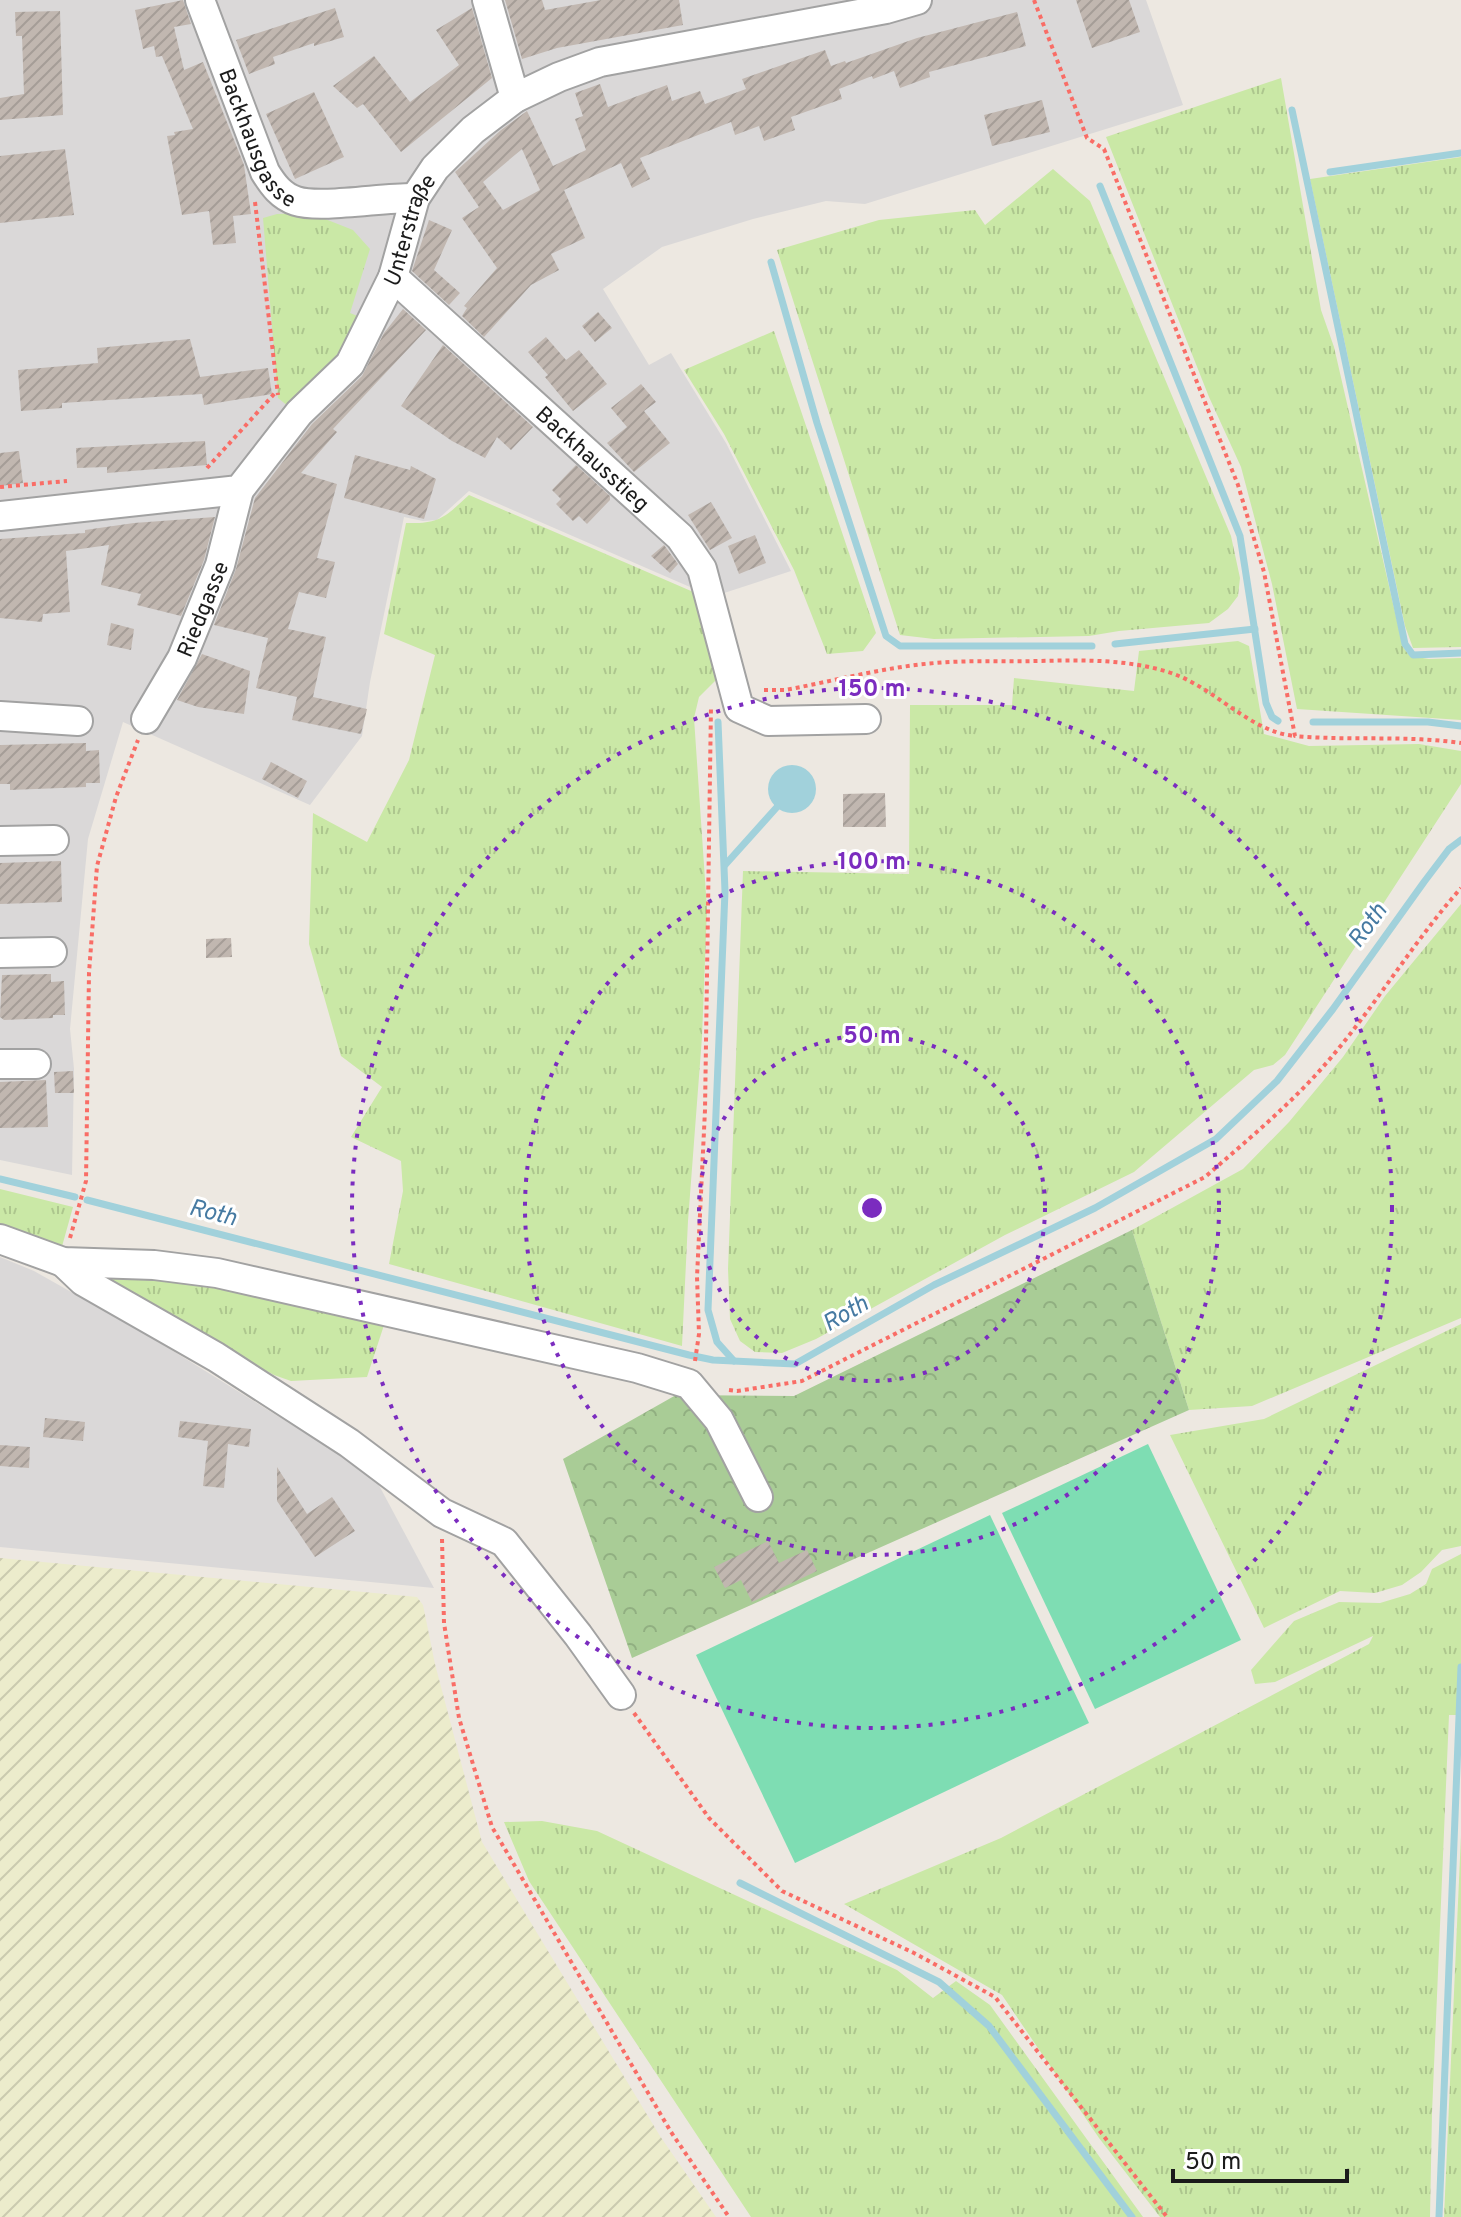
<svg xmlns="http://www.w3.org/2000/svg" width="1461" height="2217" font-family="Overpass,sans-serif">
<defs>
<pattern id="farmland-furrows" width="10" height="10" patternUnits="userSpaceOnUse" patternTransform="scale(2)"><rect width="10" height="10" fill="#ececcc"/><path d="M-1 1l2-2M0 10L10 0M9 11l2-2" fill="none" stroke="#cacaaf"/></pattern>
<pattern id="grass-tufts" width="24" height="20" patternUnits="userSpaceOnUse" patternTransform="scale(2)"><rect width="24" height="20" fill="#cae8a6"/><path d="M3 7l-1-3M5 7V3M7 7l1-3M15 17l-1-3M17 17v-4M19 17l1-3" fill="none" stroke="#adc68e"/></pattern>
<pattern id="forest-crowns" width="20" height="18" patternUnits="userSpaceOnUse" patternTransform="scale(2)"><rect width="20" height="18" fill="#a9cc96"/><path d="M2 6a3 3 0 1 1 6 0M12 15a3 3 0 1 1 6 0" fill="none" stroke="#91af81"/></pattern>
<pattern id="building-hatch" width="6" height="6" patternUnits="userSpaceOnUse" patternTransform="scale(2)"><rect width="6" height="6" fill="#c1b7b0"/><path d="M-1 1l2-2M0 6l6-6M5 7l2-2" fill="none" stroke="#a59d97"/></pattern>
</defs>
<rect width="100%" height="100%" fill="#ede8e1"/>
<g fill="#dad8d8">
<path d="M0,0H1146L1183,105L865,204L826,201L753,219L662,247L603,289L649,365L671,353L726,443L791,571L718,595L690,587L469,491L437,520L423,521L404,517L370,682L362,736L310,805L123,722L88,839L70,1029L74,1069L72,1175L0,1160Z"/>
<path d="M0,1257L34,1271L149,1336L374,1476L434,1588L0,1547Z"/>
</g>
<path fill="url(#farmland-furrows)" d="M0,1558L417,1597L423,1605L435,1664L482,1842L660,2136L716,2217H0Z"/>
<g fill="url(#grass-tufts)">
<path d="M1281,78L1321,310L1334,347L1403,647L1410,656L1429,659L1461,658V720L1297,709L1272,584L1241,467L1209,397L1106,137Z"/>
<path d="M1461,157V647L1413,648L1405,626L1310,179Z"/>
<path d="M1053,169L1090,201L1231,536L1240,578L1238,596L1228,609L1209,623L1119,631L1089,636L934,639L900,635L777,250L879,220L975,210L985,225Z"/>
<path d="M310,213L353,230L370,249L350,313L360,317C344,354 317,379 289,407L278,398L263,218L277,214Z"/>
<path d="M774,331L876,633L863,651L827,654L794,570L724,434L684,370Z"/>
<path d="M469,495L698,594L719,677L699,697L694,718L707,909L702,1037L688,1221L682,1346L389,1264L403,1191L401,1161L351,1137L382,1087L341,1056L309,944L313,813L367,842L409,760L435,655L384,634L406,523C440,524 445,517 469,495Z"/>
<path d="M1238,641L1249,646L1264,734L1309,746L1419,744L1461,751V784L1285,1055L1273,1065L1254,1070L1134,1172L1005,1235L816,1339L782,1353L755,1352L740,1341L730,1319L728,1269L743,871L909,874L910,705H1012L1014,678L1134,691L1139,651Z"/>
<path d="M1461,904V1318L1252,1406L1189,1410L1132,1230L1243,1169L1289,1122L1343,1057L1385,996Z"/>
<path d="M0,1189L73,1207L61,1250L0,1229Z"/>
<path d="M88,1270H131L386,1319L367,1377L291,1381L274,1375L114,1289Z"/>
<path d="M1461,1324V1546L1442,1550L1421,1572L1402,1585L1375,1593L1340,1591L1264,1628L1170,1435L1264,1419Z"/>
<path d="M1461,1554V1715H1449L1432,2113L1430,2217H1160L1099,2138L1002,1995L844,1904L1001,1838L1369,1644L1373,1636L1275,1682L1255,1684L1251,1670L1294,1621L1339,1602L1380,1603L1410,1594L1426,1584L1432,1569Z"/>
<path d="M542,1821L597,1831L897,1970L933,1998L956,1981L990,2005L1143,2217H751L529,1881L504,1822Z"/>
<path d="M1461,1835V2217H1444Z"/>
</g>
<path fill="url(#forest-crowns)" d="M1132,1230L1189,1410L632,1658L563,1459L676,1395L794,1396Z"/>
<g fill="#7eddb3">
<path d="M1148,1444L1241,1640L1095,1709L1002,1513Z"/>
<path d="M990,1515L1089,1723L795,1863L696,1655Z"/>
</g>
<circle fill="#a1d1db" cx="792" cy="789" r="24"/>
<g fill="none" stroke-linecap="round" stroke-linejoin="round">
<g stroke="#a1d1db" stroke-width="7">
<path d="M1292,110L1405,644L1413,655L1461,653"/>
<path d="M1330,172L1461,153"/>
<path d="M1100,186L1240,536L1266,703L1272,717L1278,721"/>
<path d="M771,262L817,423L886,636L900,646H1092"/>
<path d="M1115,644L1255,629"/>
<path d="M718,722L725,891L708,1310L717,1342L734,1361"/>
<path d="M1313,722H1428L1461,726"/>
<path d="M725,865L777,807"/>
<path d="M0,1179L75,1197"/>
<path d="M87,1200L689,1355L713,1360L795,1364L934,1285L1095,1208L1216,1139L1277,1081L1333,1009L1424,882L1449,849L1461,840"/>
<path d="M740,1883L939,1982L989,2026L1132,2217"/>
<path d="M1439,2217L1461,1667"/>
</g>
</g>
<g fill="url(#building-hatch)" fill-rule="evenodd">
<path d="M183,0L191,24L174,27L184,70L203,62L244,165L251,214L233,216L236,243L213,245L209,211L182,215L167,136L175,135L174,132L193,129L162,56L156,57L154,46L143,49L135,10Z"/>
<path d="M505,0H542L545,10L601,0H679L683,25L557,48L522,59Z"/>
<path d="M1076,0H1129L1140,32L1092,48Z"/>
<path d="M335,8L344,37L314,46V43L273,57L275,64L249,74L236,40Z"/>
<path d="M472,8L492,78L401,152L363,104L357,108L333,86L374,56L410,102L459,65L436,30Z"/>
<path d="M60,11L63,115L0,120V98L24,94L22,36H16L15,12Z"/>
<path d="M1017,12L1026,46L929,72L930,77L900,88L894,71L873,79L872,76L839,89L842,99L791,117L795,130L764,141L759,126L735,135L731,122L640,158L650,179L632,188L621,163L564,190L585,238L551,254L559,270L531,285L484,337L462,316L467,308L464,306L497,268L462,218L479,207L455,172L501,130L527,111L553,166L586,150L575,119L583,116L575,93L600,84L608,107L667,85L672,101L700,91L705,104L746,89L742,79L825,50L831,66L845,61L846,63L917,38ZM522,149L540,190L503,210L483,182Z"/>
<path d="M314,92L344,157L295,179L266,114Z"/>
<path d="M1042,100L1050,132L992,146L984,115Z"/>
<path d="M65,149L74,215L0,223V156Z"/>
<path d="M429,220L452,230L434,270L460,293L449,305L412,271Z"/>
<path d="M403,309L426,330L333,429L337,432L301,473L337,484L317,558L335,562L326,598L299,592L288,629L326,637L313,697L367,709L361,734L292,720L297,697L256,688L268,638L214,625L236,569L255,498L312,424L362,376L384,333Z"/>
<path d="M598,312L612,328L595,342L582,326Z"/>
<path d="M546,337L566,360L579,350L607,384L573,411L545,377L548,375L528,352Z"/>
<path d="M190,339L200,377L268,368L272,394L204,405L202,394L62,403V408L21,411L18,370L98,363L97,348Z"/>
<path d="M443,345L533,427L511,450L497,437L485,458L452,441L401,406Z"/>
<path d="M641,384L656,402L644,411L670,443L634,472L607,443L627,427L611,408Z"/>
<path d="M205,441L207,465L107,473V467L77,468L76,448Z"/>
<path d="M19,451L23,483L0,486V453Z"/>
<path d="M355,455L410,470L411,466L436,479L424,519L344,498Z"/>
<path d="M576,465L610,496V500L587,524L579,516L573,521L556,504L561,499L552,490Z"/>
<path d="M711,502L732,538L710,550L688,515Z"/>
<path d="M215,517L204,560L181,616L137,605L141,594L101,585L109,545L66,551L70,612L43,614L42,622L0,618V539L85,533V530L134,523Z"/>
<path d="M755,535L766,563L739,574L728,546Z"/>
<path d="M664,545L678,564L670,573L651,556Z"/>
<path d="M111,623L134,629L131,650L107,645Z"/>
<path d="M202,654L250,671L244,714L198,707L177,700Z"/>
<path d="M86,743V751L99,750L100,783H86V787L10,790V784H0V745Z"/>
<path d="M271,762L307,781L298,798L262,779Z"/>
<path d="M885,793L886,827H843V794Z"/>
<path d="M61,861L62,902L0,904V863Z"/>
<path d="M231,938L232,957L206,958V939Z"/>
<path d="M51,974V982L64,981L65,1015H53V1018L4,1020L0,1017L2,975Z"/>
<path d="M73,1071L74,1093H55L54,1072Z"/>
<path d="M46,1080L48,1127L0,1128V1082Z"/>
<path d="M45,1418L85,1422L83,1441L43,1437Z"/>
<path d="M180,1421L251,1429L249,1447L228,1444L224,1488L203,1486L208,1441L178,1437Z"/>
<path d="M0,1445L30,1447L29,1468L0,1466Z"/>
<path d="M277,1467L307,1514L332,1497L355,1531L315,1557L277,1501Z"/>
<path d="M768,1541L779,1563L807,1550L817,1571L752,1602L741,1580L725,1588L714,1567Z"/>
</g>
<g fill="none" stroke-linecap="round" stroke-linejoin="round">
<defs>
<g id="minor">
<path id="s1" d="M200,0L265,172C273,185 281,196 296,201C320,209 385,197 415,198"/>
<path d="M487,0L515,98"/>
<path id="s2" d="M393,277L680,537L702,569L739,708L768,721L866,719"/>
<path id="s3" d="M0,516L239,490L299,413L350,364L393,277L415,198L435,168L473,130L515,98L559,77L600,62L886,9L917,0"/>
<path d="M0,716L78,721"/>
<path id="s4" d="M146,719L182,658L220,565L239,490"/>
<path d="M0,841L54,840"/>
<path d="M0,953L52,952"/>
<path d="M0,1064H36"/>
<path d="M0,1239L63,1262L154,1265L217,1273L637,1368L689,1384L719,1420L758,1497"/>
<path d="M63,1262L83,1281L216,1357L349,1443L442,1513L504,1542L578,1635L621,1695"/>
</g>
</defs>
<use href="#minor" stroke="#a2a2a2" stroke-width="32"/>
<g stroke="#f96d66" stroke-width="4" stroke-dasharray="4 4" stroke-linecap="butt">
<path d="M1034,0L1087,138L1104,149L1238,485L1264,572L1295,736C1350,741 1406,735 1461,743"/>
<path d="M255,202L278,395"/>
<path d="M207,468L275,393"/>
<path d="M0,487L67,481"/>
<path d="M764,690H785C834,681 885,667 935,663C969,660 1004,662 1038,661C1082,660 1123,659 1165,671C1214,685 1248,732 1295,736"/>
<path d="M70,1238L86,1181L89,973L97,866L116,797L138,740"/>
<path d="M695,1361L699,1334L697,1277L705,1110L711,706"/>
<path d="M729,1390L737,1391L802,1381L1205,1177C1250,1138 1297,1099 1334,1054C1379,1000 1415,940 1461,888"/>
<path d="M442,1539L444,1623L459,1718L492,1827L671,2132L729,2217"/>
<path d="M634,1713L709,1818L782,1891L914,1953L995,1997L1167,2217"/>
</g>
<use href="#minor" stroke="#fff" stroke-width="28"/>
</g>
<g fill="none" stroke="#7b2cbf" stroke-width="4" stroke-dasharray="4 8">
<circle cx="872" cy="1208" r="173"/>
<circle cx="872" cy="1208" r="347"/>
<circle cx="872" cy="1208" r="520"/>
</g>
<g text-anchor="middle" stroke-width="6" stroke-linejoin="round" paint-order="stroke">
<g font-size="22" fill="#1b1b1b" stroke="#fff">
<text dy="8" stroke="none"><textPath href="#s1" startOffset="150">Backhausgasse</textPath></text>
<text dy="8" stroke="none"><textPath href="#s3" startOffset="556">Unterstraße</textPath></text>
<text dy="8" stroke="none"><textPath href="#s2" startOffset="270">Backhausstieg</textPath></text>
<text dy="8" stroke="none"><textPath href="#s4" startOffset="124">Riedgasse</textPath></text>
</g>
<g font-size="24" font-style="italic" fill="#467aa2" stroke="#fff">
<text transform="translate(1367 925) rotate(-54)" y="8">Roth</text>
<text transform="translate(213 1212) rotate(14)" y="8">Roth</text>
<text transform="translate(845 1313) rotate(-30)" y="8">Roth</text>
</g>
</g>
<circle cx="872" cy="1208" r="12" fill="#7b2cbf" stroke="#fff" stroke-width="4"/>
<g font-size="24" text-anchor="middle" font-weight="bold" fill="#7b2cbf" stroke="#fff" stroke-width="6" stroke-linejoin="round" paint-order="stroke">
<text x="872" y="696">150 m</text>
<text x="872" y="869">100 m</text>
<text x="872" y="1043">50 m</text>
</g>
<path d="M1173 2169v12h174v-12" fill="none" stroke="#1b1b1b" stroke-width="4"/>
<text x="1185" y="2169" font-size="24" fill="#1b1b1b" stroke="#ffffff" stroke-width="6" paint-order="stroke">50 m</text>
</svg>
